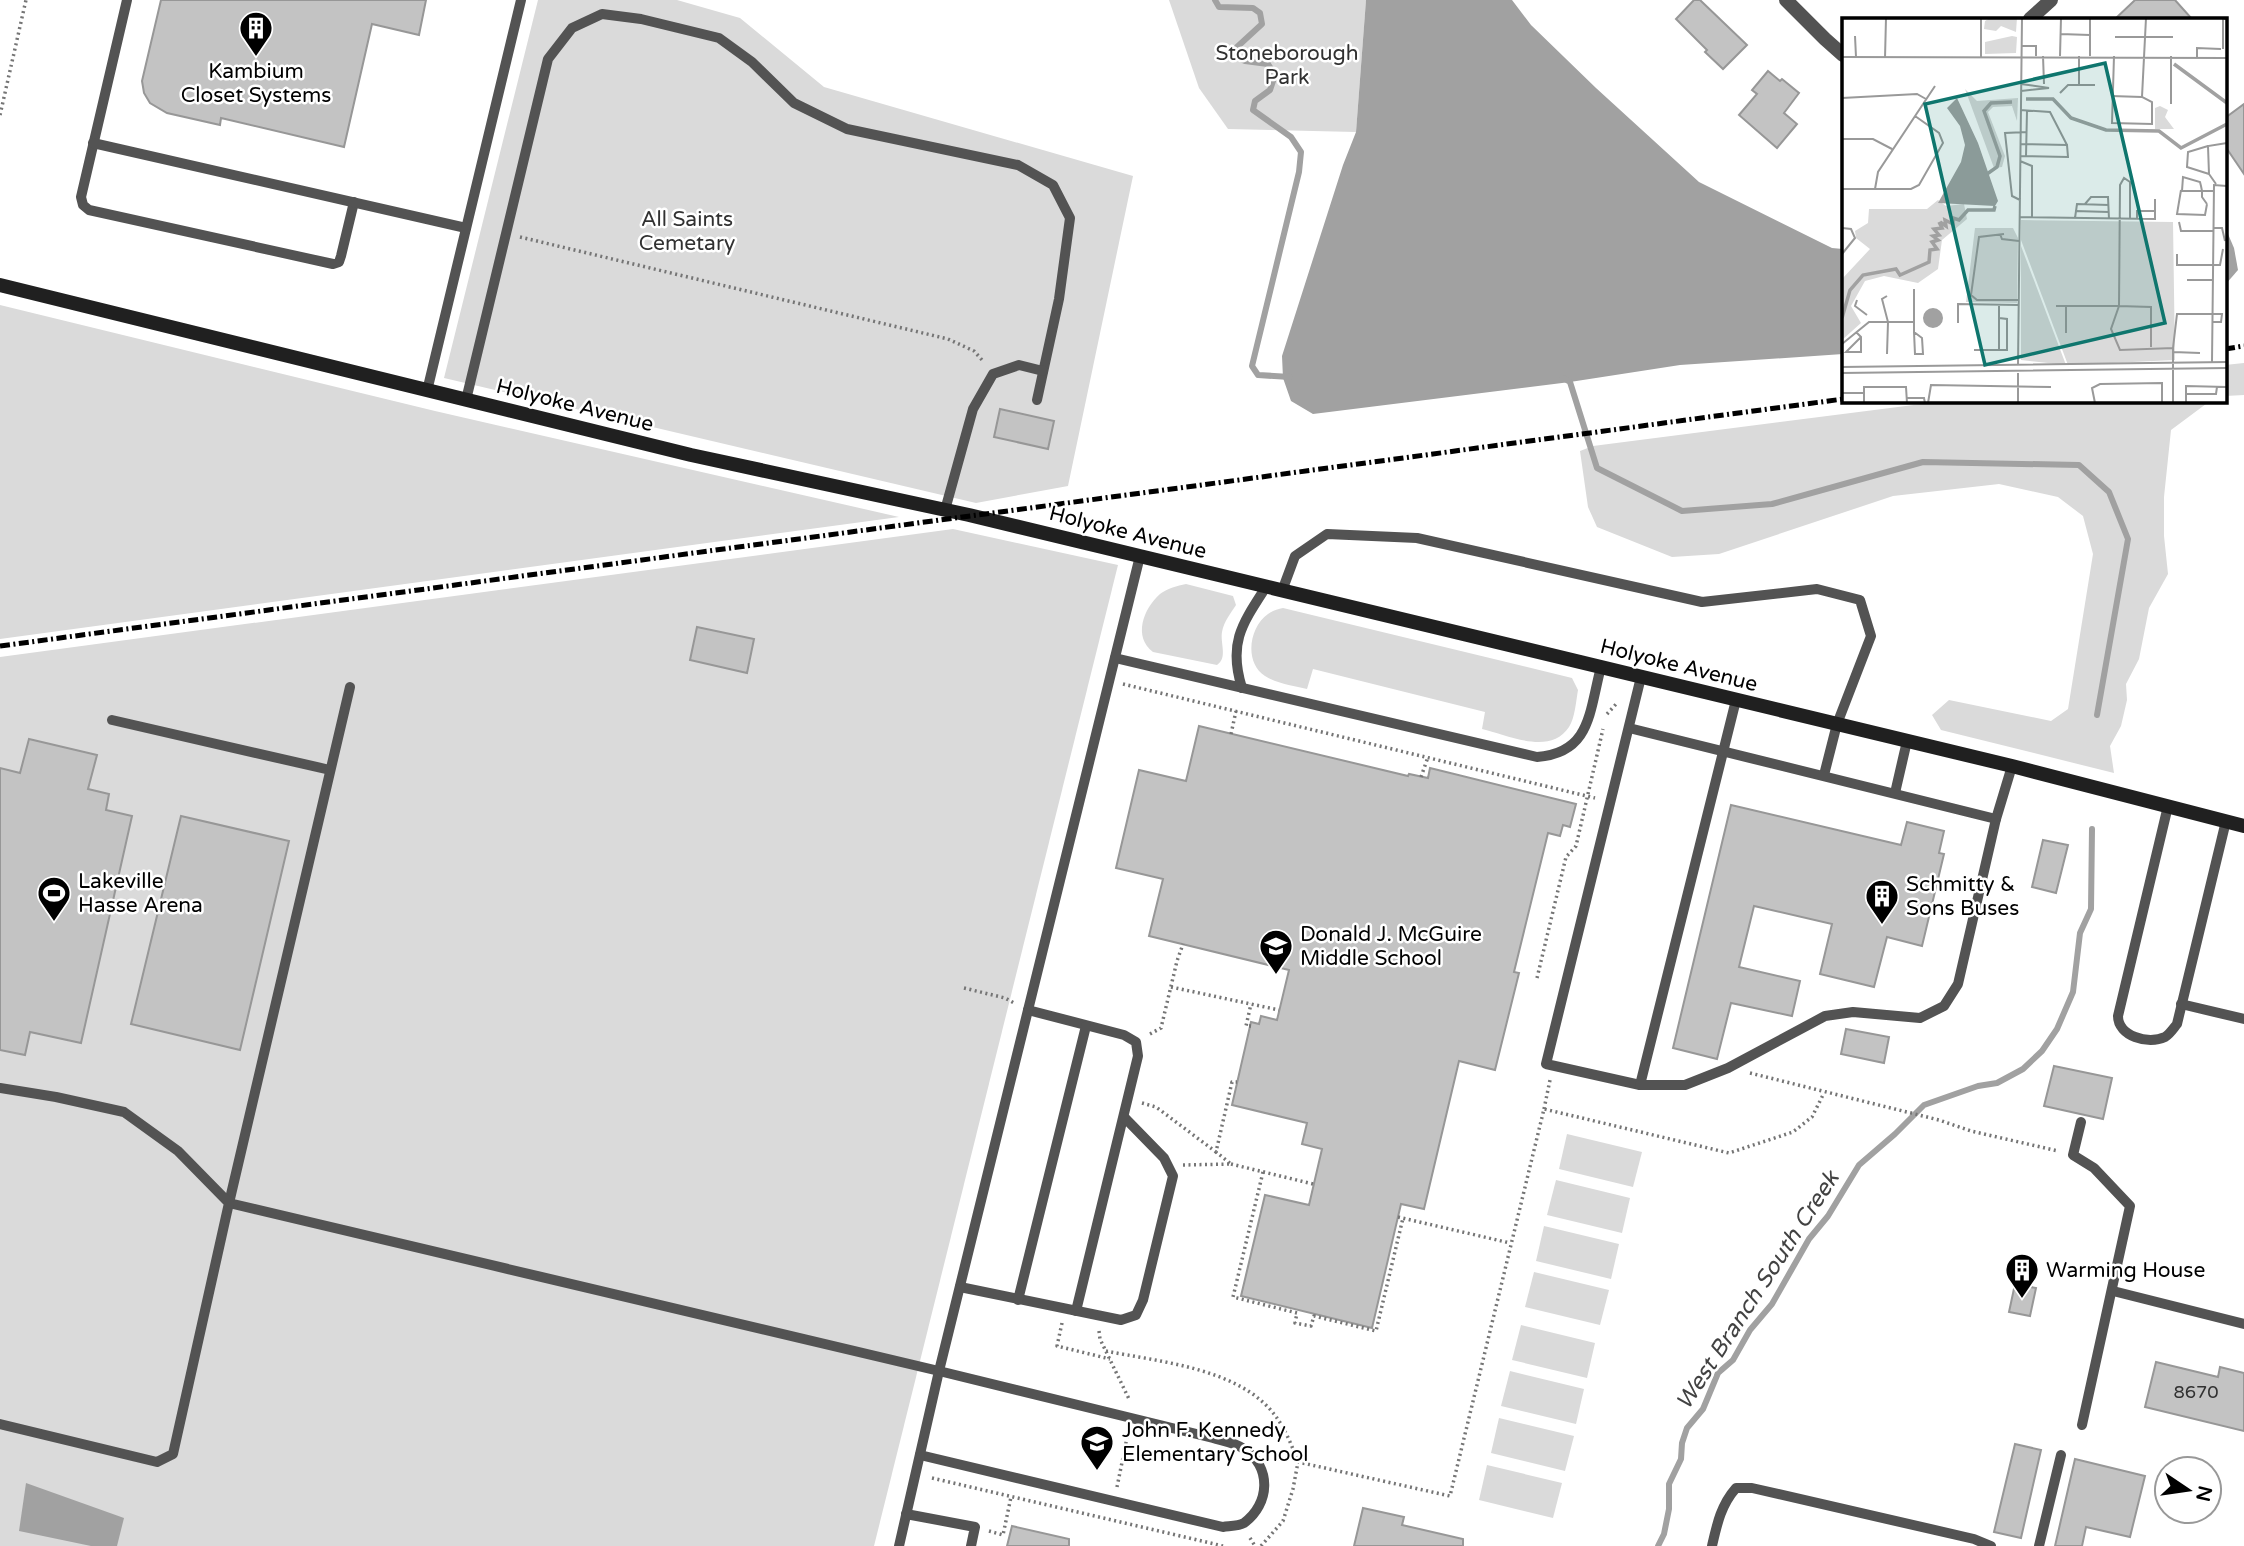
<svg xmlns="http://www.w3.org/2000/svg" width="2244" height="1546" font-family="'Varela Round',sans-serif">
<rect width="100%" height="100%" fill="#fff"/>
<g fill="#dadada">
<path d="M538,0H677L740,18L824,87L1133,176L1068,486L976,503L444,378Z"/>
<path d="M1169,0H1366L1356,132L1228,129L1199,88Z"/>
<path d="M0,305L435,411L899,517L0,639Z"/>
<path d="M2244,363V395L2225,396V365Z"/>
<path d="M1945,401H2210L2171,430L2164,497V536L2168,574L2149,608L2139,659L2126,684L2127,700L2121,726L2110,746L2114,773L1941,730L1932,715L1949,700L2051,721L2068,709L2093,554L2083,516L2058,497L1999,484L1893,496L1719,554L1672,557L1597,527L1588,507L1580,451L1593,446Z"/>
<path d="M953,529L1118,565L874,1546H0V657Z"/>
<path d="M1186,584L1233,596L1236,605C1231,613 1224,621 1222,632C1220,643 1228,658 1217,665L1153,652C1133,637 1143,609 1160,594C1168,588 1177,586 1186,584Z"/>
<path d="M1283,608L1572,678L1578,690C1576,701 1575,718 1569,727C1550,756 1508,735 1482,729L1485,712L1313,669L1307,689C1294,686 1277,684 1265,676C1244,663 1249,627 1268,614C1272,611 1278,609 1283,608Z"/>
<path d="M1567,1134L1642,1152L1633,1187L1559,1169Z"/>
<path d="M1556,1180L1630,1198L1622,1233L1547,1215Z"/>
<path d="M1544,1226L1619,1244L1611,1279L1536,1261Z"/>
<path d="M1534,1272L1609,1290L1600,1325L1525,1307Z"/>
<path d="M1521,1325L1595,1343L1587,1378L1512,1360Z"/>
<path d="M1510,1371L1584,1389L1576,1424L1501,1406Z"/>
<path d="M1499,1418L1574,1436L1565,1471L1491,1453Z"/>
<path d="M1487,1465L1562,1483L1553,1518L1479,1500Z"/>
</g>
<g fill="#a1a1a1">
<path d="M1366,0H1512L1531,25L1596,88L1699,182L1832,248L1843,249V354L1680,365L1570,382L1313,414L1291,401L1283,378L1282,356L1343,165L1356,132Z"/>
<path d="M2225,227L2234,248L2238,270L2225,285Z"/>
<path d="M26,1483L124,1518L117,1546H91L19,1531Z"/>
</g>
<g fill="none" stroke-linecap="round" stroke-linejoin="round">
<g stroke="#a1a1a1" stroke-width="6">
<path d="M1215,0L1219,7L1253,8L1260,13L1262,24L1237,47L1236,57L1245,61L1268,64L1275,75L1270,90L1255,101L1253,110L1291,137L1301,152L1299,172L1252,366L1258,375L1290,377"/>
<path d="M1563,378L1570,382L1597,468L1682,511L1772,504L1923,462L2079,465L2109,492L2128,539L2097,715"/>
<path d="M1658,1546L1664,1534L1669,1509V1484L1681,1459L1682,1443L1687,1428L1703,1409L1718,1373L1733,1360L1750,1330L1772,1304L1809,1239L1828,1216L1859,1165L1895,1134L1924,1105L1978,1086L1997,1083L2023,1069L2042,1051L2057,1029L2073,992L2080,933L2091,909L2092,829"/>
</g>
</g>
<g fill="#c3c3c3" stroke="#979797" stroke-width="2">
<path d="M161,0H426L419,35L372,24L344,147L221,118L220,125L167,113L150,103L144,93L142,81Z"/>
<path d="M1694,0H1700L1747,45L1723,69L1705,52L1707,50L1676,19Z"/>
<path d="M2135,0H2175L2192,19H2115Z"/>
<path d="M1768,71L1780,81L1782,79L1799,93L1784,113L1797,124L1777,148L1739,115L1757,94L1752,90Z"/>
<path d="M2244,104V174L2225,146V118Z"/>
<path d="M1000,409L1054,421L1048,449L994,437Z"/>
<path d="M697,627L754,639L747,673L690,660Z"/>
<path d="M1199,726L1408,776L1409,774L1428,778L1430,768L1576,804L1570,827L1563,825L1560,836L1548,833L1514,972L1519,973L1495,1070L1459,1061L1424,1209L1401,1204L1372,1328L1241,1296L1265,1195L1309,1205L1322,1149L1302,1144L1307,1123L1232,1105L1251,1022L1259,1024L1261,1016L1277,1020L1289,970L1149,936L1163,879L1116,868L1139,770L1186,781Z"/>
<path d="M29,739L97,755L88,789L109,794L106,810L132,816L81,1043L30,1032L25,1055L0,1050V768L20,773Z"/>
<path d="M1731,805L1901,845L1907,822L1944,831L1939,853L1944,854L1922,946L1887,937L1874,987L1820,974L1832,924L1754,906L1739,967L1800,981L1792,1016L1731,1003L1717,1059L1673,1048Z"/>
<path d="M181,816L289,841L240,1050L131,1024Z"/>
<path d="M2043,840L2068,845L2056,893L2032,887Z"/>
<path d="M1846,1029L1889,1037L1884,1063L1841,1054Z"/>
<path d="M2054,1066L2112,1078L2103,1119L2044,1106Z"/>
<path d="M2015,1284L2036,1288L2030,1316L2009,1312Z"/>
<path d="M2156,1362L2218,1377L2220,1367L2244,1373V1431L2145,1407Z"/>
<path d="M2015,1444L2041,1450L2021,1538L1994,1532Z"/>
<path d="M2075,1459L2145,1476L2130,1537L2086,1527L2082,1546H2055Z"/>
<path d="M1363,1508L1404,1517L1402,1525L1463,1539V1546H1354Z"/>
<path d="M1012,1526L1069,1539V1546H1007Z"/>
</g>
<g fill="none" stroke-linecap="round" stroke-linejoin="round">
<g stroke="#757575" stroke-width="3.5" stroke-dasharray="2 3.5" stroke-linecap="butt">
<path d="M0,115L26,0"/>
<path d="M520,237L948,339L974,351L983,361"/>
<path d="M1123,684L1595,798"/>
<path d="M1607,714L1618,702"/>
<path d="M1231,734L1236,711"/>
<path d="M1421,777L1428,757"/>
<path d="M1537,978L1566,857L1576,846L1603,729"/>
<path d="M1171,987L1279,1010"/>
<path d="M964,988L1005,998L1014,1003"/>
<path d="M1251,1026H1246L1251,1004"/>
<path d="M1150,1034L1161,1028L1177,961L1183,944"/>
<path d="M1750,1073L1939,1120L1971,1131L2058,1151"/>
<path d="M1142,1103L1156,1107L1216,1152L1232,1082H1237"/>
<path d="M1544,1109L1550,1080"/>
<path d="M1231,1164L1313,1184"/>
<path d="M1183,1165L1231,1164L1216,1152"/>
<path d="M1263,1172L1233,1297L1297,1313L1295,1323L1311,1326L1314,1316L1376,1331L1403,1218"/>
<path d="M1398,1217L1510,1243"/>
<path d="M1062,1323L1057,1346L1110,1359"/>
<path d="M1099,1331L1100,1339L1130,1401"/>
<path d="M1106,1351C1160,1362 1238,1368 1274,1414C1285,1428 1292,1446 1298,1462"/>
<path d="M932,1478L1223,1546"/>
<path d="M1117,1487L1128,1433"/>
<path d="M989,1531L1003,1535L1011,1497"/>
<path d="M1250,1538L1255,1546"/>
<path d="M1261,1546L1283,1521L1293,1489L1298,1462L1450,1496L1544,1109L1729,1153L1793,1132L1812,1117L1824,1093"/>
</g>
<g stroke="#535353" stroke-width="10">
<path d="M127,0L81,197L83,205L89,210L333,264L339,262L341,256L354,202"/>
<path d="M93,143L466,228"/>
<path d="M427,391L521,0"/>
<path d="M466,400L548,59L572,28L602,14L641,19L719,38L752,62L794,103L847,129L1018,165L1053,185L1070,218L1059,299L1037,400"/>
<path d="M945,510L973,409L993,374L1019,365L1043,371"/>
<path d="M1282,591L1295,556L1327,534L1417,538L1702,602L1817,589L1860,600L1871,636L1837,724L1824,775"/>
<path d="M1115,658L1537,757C1591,753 1589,712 1601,667"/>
<path d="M1641,677L1546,1064L1640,1085L1736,700"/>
<path d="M350,687L229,1203L939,1371L1213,1438C1223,1441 1236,1443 1244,1449C1272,1467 1270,1504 1244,1523C1239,1526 1230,1526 1223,1527L920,1455"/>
<path d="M1242,688C1228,643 1242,624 1266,587"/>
<path d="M112,720L330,770"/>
<path d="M1629,728L1996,819"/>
<path d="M1895,793L1907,741"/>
<path d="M2168,806L2118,1016C2118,1036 2148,1045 2165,1037C2170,1034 2173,1029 2177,1024L2226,821"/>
<path d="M2181,1004L2244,1019"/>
<path d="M1028,1010L1124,1035L1136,1042L1138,1056L1076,1311"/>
<path d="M1640,1085H1685L1728,1068L1825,1016L1853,1012L1920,1018L1944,1006L1958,984L1996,819L2012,766"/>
<path d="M0,1088L56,1097L124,1112L178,1151L229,1203L173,1454L157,1462L0,1424"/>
<path d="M2081,1122L2073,1155L2094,1168L2130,1206L2082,1425"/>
<path d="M960,1287L1121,1320L1136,1315L1143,1300L1173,1176L1164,1158L1124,1117"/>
<path d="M2113,1291L2244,1324"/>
<path d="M1018,1300L1086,1026"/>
<path d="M906,1514L975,1527L971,1546"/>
<path d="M899,1546L939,1371L1140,556"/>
<path d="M1712,1546C1717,1524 1721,1505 1736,1488H1752L1974,1539L1991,1546"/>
<path d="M2039,1546L2061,1455"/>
</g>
<g stroke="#535353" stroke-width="14">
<path d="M1786,0L1825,39L1843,55"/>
<path d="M2030,19L2051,0"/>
</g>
<path stroke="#202020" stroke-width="14" d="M0,285L691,455L969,515L2012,766L2244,826"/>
<g stroke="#000" stroke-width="5" stroke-dasharray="10 3.5 2 3.5" stroke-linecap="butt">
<path d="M2225,349L2244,346"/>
<path d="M0,646L1843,399"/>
</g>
</g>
<defs>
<symbol id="building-pin" viewBox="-11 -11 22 30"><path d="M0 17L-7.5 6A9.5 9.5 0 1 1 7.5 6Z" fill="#000" stroke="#fff"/><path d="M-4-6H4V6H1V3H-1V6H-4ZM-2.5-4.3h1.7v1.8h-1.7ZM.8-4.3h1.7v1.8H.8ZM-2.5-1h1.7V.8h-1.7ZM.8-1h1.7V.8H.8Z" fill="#fff"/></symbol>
<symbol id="stadium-pin" viewBox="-11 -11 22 30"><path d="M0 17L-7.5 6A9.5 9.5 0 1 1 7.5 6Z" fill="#000" stroke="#fff"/><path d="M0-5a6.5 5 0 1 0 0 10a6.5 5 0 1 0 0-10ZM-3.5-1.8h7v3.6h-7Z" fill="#fff"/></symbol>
<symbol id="school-pin" viewBox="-11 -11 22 30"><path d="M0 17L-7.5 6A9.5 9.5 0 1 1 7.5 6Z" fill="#000" stroke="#fff"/><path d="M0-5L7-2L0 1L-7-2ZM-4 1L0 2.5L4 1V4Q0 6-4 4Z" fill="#fff"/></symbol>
</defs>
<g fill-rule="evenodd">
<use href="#building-pin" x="237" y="9" width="38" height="52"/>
<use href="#stadium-pin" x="35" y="874" width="38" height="52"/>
<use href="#building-pin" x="1863" y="877" width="38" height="52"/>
<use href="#school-pin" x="1257" y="927" width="38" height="52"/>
<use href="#building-pin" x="2003" y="1251" width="38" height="52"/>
<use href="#school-pin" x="1078" y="1423" width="38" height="52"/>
</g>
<g text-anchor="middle" stroke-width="5" stroke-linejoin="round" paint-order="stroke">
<g font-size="18" fill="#313131">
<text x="2196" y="1398">8670</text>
</g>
<g font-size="21" fill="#313131" stroke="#fff">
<text x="1287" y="60">Stoneborough<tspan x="1287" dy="24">Park</tspan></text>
<text x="687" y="226">All Saints<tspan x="687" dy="24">Cemetary</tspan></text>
</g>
<g font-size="21" fill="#000" stroke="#fff" text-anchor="start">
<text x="256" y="78" text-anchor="middle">Kambium<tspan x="256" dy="24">Closet Systems</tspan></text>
<text x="78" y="888">Lakeville<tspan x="78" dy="24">Hasse Arena</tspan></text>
<text x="1906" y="891">Schmitty &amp;<tspan x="1906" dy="24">Sons Buses</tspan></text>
<text x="1300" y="941">Donald J. McGuire<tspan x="1300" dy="24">Middle School</tspan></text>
<text x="2046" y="1277">Warming House</text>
<text x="1122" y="1437">John F. Kennedy<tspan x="1122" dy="24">Elementary School</tspan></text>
</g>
<g font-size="21" fill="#000" stroke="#fff">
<text transform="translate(575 405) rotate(14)" y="7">Holyoke Avenue</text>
<text transform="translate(1128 532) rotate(14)" y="7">Holyoke Avenue</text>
<text transform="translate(1679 665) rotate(14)" y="7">Holyoke Avenue</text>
</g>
<g font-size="23" font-style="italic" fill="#424242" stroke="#fff">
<text transform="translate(1757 1290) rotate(-57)" y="8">West Branch South Creek</text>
</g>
</g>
<g transform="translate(1842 18)">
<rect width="385" height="385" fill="#fff"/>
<path d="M148,0H175L174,14L159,8L154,13L142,11L143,3ZM170,18L175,19L174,35L143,36V24ZM123,71L135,83L176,80L175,103L170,88L151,89L146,94L163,138L160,149L152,150ZM318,88L326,92L323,99L332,111H313V90ZM96,182L104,188L122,186L125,201L100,222L96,251L76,265L42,258L23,263L9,288L19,305L0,322V261L28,231L14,220L13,213L26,205L27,191H85ZM179,202L331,204L333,342L226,347L179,222ZM133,210H171L176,220L175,285L124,284ZM179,228L224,347L179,342Z" fill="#dadada"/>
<path d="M115,80L136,125L156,183L153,188L96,185L119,144L123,127L118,108L105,90ZM81 300a10 10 0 1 1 20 0a10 10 0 1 1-20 0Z" fill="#a1a1a1"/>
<path fill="none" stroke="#a1a1a1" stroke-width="3.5" d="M332,46L385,85M184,81H211L229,100L264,112L317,113L339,130L385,106M145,156L155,149L158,138L142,93L149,85L170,84M98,204L104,208L103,202L111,206V200L117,202L126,192H152L153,188M0,300L8,272L21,257L54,251L58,257L87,244L88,232L95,231L90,224L96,222L91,218L97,217L92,211L100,210L97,204"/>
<path fill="none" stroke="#999" stroke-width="2" d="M139,0V39M218,16L248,17M13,18L14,39M273,19H331M179,28H194V38M381,31V1H385M201,38L202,66M218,38L219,0M248,38V0M272,38L270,105L310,106V84L300,79L304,0M0,39L385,40M355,39V30L379,31M43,40L44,0M237,67V38M179,73L207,70L179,66M218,75L226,67H253M269,78L300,79M0,80L75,76L84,81M329,86V38M178,92L208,94L225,127M0,121H31L50,131M366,128L346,134L345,149L367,156M178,138L226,139L225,127L178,126M184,138L185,93M178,143L190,148V200M374,166L367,156L366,128L385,125M0,171H69L77,167L101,125L97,115L73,98M33,171L36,154L93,68M339,172L335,196L363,197L365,186M178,182L170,178L163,115L185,114M243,186L249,179H266L267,201M365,186L360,179V173L359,168L358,164L341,159L340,173H372M233,193L267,194M177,199L313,201V181M233,200L235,186L267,187M295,201V193H313M337,204L339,213H372M0,210L9,211L13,220L0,236M372,210H380L383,223M158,216L160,221L177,223M162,216L137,219L129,277L135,282H177M335,236V247H378L381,231M345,262H371M15,282L13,288L25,297M157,287V332M214,288H277L278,167L282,160L288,164V201M224,288V315M72,304V271M116,305V286L177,287M14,314L19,319V334H4L19,319M0,326L27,304H72V314L73,336H81L80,320L72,314M309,329V289L277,288L269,311L278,332L331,330V385M331,330L335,296H380L379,304H371M132,332H165V301L157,300M331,334L358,335M45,336L46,304L40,281L45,278M370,344L372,167L385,168M176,347L180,0M0,349L385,344M0,355L385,350M0,375H22V385M22,375V369H64L65,385M344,376H374L375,369M64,380H82L83,385M86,385L89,367L209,369M176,385V355M253,385L250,370L258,366L320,365V385M344,385V368L385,369"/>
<path fill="#0f766e" fill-opacity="0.15" stroke="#0f766e" stroke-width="3.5" d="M263,45L323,305L143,347L83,86Z"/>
<rect width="385" height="385" fill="none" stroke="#000" stroke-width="3.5"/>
</g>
<g transform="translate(2188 1490) rotate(103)"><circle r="33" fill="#ffffff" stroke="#999999" stroke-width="2"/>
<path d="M0-5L12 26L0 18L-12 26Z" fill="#000000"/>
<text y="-10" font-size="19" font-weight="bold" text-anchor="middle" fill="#000000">N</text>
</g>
</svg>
